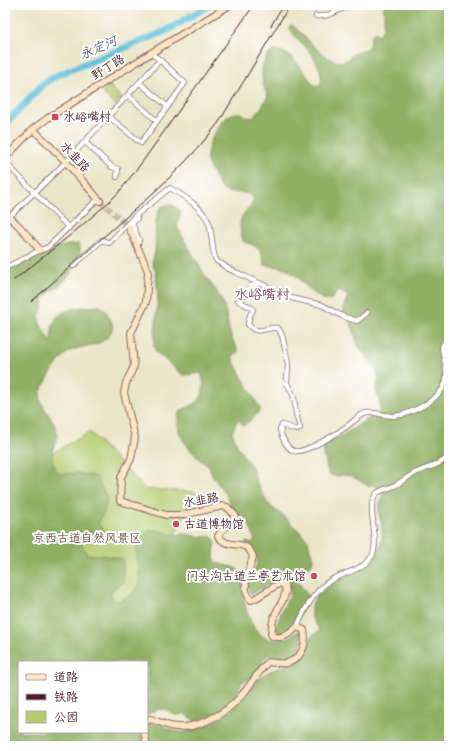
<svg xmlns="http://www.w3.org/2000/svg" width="454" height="751" font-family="'Balsamiq Sans','LXGW WenKai TC',sans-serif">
<rect width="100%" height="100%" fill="#fff"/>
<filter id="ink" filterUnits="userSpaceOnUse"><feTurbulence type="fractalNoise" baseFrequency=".025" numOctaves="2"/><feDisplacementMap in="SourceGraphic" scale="8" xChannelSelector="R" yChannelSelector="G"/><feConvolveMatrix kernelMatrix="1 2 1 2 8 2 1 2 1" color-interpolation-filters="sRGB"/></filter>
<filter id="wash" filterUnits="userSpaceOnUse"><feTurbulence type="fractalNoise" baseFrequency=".012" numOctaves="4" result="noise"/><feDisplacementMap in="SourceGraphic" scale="16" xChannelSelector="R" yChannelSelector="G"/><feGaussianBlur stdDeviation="0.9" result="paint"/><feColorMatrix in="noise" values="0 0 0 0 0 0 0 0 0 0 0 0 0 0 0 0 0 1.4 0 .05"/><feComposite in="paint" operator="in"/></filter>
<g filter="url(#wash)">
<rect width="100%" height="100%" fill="#ebe5c8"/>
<g fill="#b4cc71" stroke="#7f764e">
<path d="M109,85L122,98L116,105L102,93Z"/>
<path d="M90,432L145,489L196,492L150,585L19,662V732L5,746L27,467Z"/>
</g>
<g fill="#8fb063" stroke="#6c6847">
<path d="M384,5H449V746H151L146,732H147V725L148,723C162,723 173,734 187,732C213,727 230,713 247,694C252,687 257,680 263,675C273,668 300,663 306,653C310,648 308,641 312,636C314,634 317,632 320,631C318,626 313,622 312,617C302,587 365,574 377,554C383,543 383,533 381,521C380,517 378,513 379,509C379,505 381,501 383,497L380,489L372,484L369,487C363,483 353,475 345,475C338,475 336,478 329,474L326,465V461L323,457L324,447L327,443L348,432L371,417H378L380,410V402L376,389L379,379L377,372L372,363L359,348L353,328L343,308L348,296L338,290L332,299L325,300C308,293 300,274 283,268C278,266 270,266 265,265C260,249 262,248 244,242C241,236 238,224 242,217C246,209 251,209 254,199C247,188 233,196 223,190C219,187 217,182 215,177C212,172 208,166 207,161C205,148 219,121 230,115C233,113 238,113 242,113L247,117L253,118L261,108L268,96C264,89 262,83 262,75C261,61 270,45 285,53C298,59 305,75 314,85L321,86C325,64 304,45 290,31L289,27L292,25C307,37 324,63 344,62C347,60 351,55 354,53C364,48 370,52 371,36L375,32L379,35C387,27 383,15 384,5Z"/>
<path d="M167,205H172L180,211C181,216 178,221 177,227L205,276L217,292L224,305L229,329L232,339L239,352L232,357L236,366L261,410L244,426L238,419L232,432L238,448L252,467L256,481L266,501L273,508L287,519L308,540L310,550L313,559L312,564L295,578L309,597L308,601L294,625L288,632L282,633L278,632L276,628C278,623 279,618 281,613C286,599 298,592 283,579L278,580L251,594C238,572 276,566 245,542L251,543L255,540L248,522L245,517L240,522L236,512L230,504L226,494L215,480L208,465C200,463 184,443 181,436C178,431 177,419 179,414C181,409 185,409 189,407C204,400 206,388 201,373L184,375L178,371L156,352L154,346L158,295L156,273L152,262C160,244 150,225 161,207Z"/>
<path d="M78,244C81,248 80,251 79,256C75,270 67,280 55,289C51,292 47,294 43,299C44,310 40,310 39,318C39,325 46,336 51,341C52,336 51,330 53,325C60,305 84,308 100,306C106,310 108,315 111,321C113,325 113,328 111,332C102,350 79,343 66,354C60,358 40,389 40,395C40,408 56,420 57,434C58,439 55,443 53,448C51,455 53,465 56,472L62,474L77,473L97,477C98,485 104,490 106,497C108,506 102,516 98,524L105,531L97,538C90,537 86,537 81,543L87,554L106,556L123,559V582L112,590L110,594L112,598L117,601C122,600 127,598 131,595C147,582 135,563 137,545C137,542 142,535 145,533C155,526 165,534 175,535C178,535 181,533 184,534C194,535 201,539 211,536L215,540L214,561C221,567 233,564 239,571C245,577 242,584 243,592C246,615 255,648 286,638C291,637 294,633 299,631L302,632C302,651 300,651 286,663H282L276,657L267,655C262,661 259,673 251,678C248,681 243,679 241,684C238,688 238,694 235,698C227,711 208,716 195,721L184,713C173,719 172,710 163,709C157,709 152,712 147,715V662H19V732H140L145,746H5V270C29,257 49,246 78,244Z"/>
</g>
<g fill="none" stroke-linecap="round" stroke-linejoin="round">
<path stroke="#5bbfd9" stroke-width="7" d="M5,125L43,84L58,75L166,31L210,5"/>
</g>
</g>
<g filter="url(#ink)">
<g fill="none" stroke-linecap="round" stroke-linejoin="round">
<path stroke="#cbbda9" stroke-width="6" stroke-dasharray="6 3" stroke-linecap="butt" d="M100,201L129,227"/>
<defs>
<g id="street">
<path d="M316,16C327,18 339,10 349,5"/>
<path d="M140,83L167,106"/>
<path d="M128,95L157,121"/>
<path d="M108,116L141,143L185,83L160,60"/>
<path d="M85,142L112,167L118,169L117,177"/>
<path d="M5,162L69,228"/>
<path d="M137,218L132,224L139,240L137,246"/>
<path d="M5,221L66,162L160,60L151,53"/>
<path d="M73,266L102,240L109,243L135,216L170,188C184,196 207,210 210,227C212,237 212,248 215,258L217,261L229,269L291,298L322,305L342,316L357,321L367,313"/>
<path d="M5,268L40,250L47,248L98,199"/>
<path d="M260,283L251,286L246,294L238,300C242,305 250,304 253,310L250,315L248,324C257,337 267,326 278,328L282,335L286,353L288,364L287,383L294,397L296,414L300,428L297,430L282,425L280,429C281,436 286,448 294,451C304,454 338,433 346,427C352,423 359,415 366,413C374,411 385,416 393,416C411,415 442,399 446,380C448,370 443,357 442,347L444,343H449"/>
<path d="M297,627C304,610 313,593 328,582C341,573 363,571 372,556C381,539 364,505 377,493C381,490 389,488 394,486C401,482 408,477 415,473C426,467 441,466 449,455"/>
</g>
<g id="secondary">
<path d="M33,129L66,162L100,201"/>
<path d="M5,158L33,129L48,118L151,53L230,5"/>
<path d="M5,213L20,227L40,250"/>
<path d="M129,227L148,271L146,302L131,333L134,366L126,383L124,393L135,438L131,459L121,477L120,501L166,515H182L223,506L227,507L235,515C230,526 223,526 218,536C230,552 245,536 253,557C249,570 240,588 251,600L256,598L280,583C294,587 278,607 275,615C272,621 272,628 271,634L272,636C282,640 290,634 297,627L304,630C307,644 302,659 287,663C281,664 274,663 268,662C257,673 251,685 241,696C226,714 194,732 170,726C163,724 157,721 150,719L147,721"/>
<path d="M144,732L147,746"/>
</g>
</defs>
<use href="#street" stroke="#826462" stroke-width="6"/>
<use href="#secondary" stroke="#826462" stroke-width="8"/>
<use href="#street" stroke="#fff" stroke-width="4.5"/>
<use href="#secondary" stroke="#fce5c4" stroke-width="6"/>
<g stroke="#4a1f2b" stroke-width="1">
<path d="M271,26L283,5"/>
<path d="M14,280L73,233L108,203L119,192L143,161L254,5"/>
<path d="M31,302C60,276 89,250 118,224C155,192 190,161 219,122L290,5"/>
</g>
</g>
</g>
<g fill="#d1495b" stroke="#fff" stroke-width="1.5">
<rect x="51" y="113" width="8" height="8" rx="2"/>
<circle cx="176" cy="524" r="4"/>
<circle cx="314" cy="576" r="4"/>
</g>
<g text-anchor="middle" stroke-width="4" stroke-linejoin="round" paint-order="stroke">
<g font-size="12" fill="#4a1f2b" stroke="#fff">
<text transform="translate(108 67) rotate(-32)" y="4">野丁路</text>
<text transform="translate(75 157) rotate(47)" y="4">水韭路</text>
<text transform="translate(201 500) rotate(-10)" y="4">水韭路</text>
</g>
<g font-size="12" fill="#4a1f2b" stroke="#fff" text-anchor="start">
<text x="63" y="121">水峪嘴村</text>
<text x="184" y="528">古道博物馆</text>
<text x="306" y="580" text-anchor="end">门头沟古道兰亭艺术馆</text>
</g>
<g font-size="12" fill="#6a5340" stroke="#fff">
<text x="87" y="542">京西古道自然风景区</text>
</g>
<g font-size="13" font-style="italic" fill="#515f71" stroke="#fff">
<text transform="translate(98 47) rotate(-23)" y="5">永定河</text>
</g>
<g font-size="14" fill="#7f5161" stroke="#fff">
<text x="262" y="299">水峪嘴村</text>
</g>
</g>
<rect width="454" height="751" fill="none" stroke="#fff" stroke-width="20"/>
<rect x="18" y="661" width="130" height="72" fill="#ffffff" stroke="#b7a5aa"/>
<rect x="26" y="674" width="20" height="6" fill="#fce5c4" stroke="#b7a5aa"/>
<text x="54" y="681" font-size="12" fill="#4a1f2b">道路</text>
<rect x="26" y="694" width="20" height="6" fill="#4a1f2b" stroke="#b7a5aa"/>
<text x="54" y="701" font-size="12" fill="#4a1f2b">铁路</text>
<rect x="26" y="711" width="20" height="12" fill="#b4cc71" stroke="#b7a5aa"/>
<text x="54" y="721" font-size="12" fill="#4a1f2b">公园</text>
</svg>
